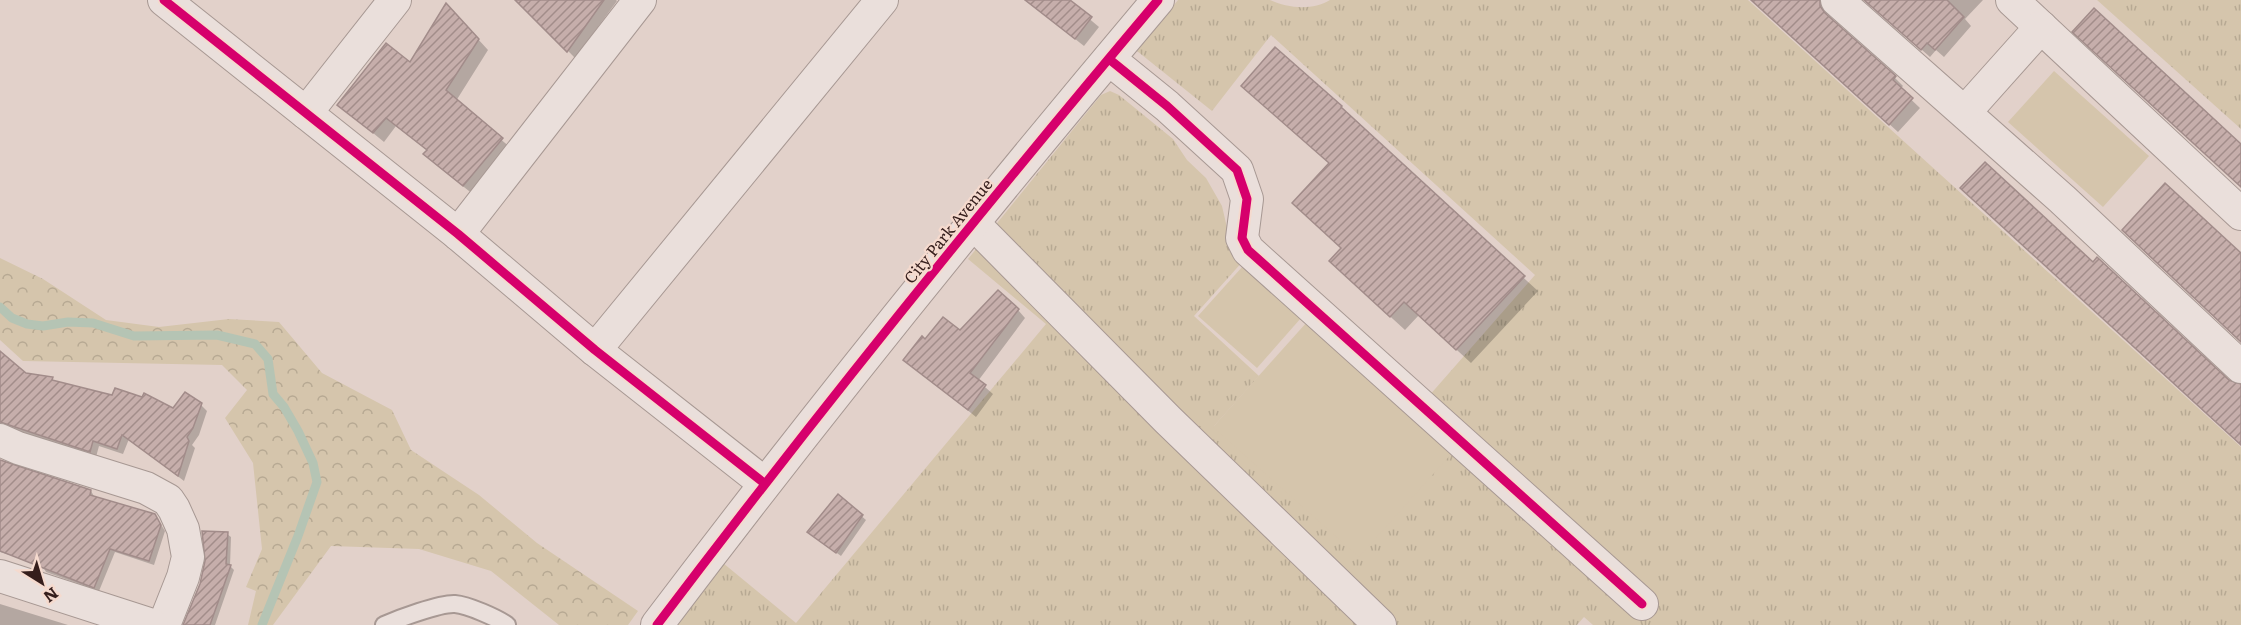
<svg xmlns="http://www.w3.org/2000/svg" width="2241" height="625" font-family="Literata,serif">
<defs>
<pattern id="grass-tufts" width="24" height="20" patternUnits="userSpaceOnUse" patternTransform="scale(1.5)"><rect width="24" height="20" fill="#d5c5ac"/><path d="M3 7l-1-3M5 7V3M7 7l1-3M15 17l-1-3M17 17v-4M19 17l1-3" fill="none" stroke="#b7a993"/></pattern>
<pattern id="forest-crowns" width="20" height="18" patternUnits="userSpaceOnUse" patternTransform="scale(1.5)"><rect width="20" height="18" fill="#d5c5ac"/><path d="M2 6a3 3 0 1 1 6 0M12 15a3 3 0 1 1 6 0" fill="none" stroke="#b7a993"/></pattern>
<pattern id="building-hatch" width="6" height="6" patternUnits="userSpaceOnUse" patternTransform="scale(1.5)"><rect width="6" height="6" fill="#c6aeab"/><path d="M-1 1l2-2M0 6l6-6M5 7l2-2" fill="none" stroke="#a28d8a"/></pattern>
</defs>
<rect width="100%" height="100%" fill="#e2d1ca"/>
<g fill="url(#grass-tufts)">
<path d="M1178,0H1270C1288,8 1312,11 1330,0H1748L2241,447V625H1593L1584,617L1577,625H677L723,563L796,623L1046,324L968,259L1101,95L1110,91L1119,95L1173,139L1187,160L1206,178L1222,206L1228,232L1244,260L1194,316L1259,376L1214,426L1428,397L1535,275L1271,35L1212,111L1137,51Z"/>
<path d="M2097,0H2241V129Z"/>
</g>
<path fill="url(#forest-crowns)" d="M0,258L43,279L106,320L159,327L229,319L279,322L322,373L392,410L411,450L479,495L537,543L638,611L628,625H559L491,571L419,549L331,546L273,625H248L256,591L246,587L262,549L253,463L225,418L247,390L222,365L23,361L0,340Z"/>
<g fill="#d5c5ac">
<path d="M2054,71L2149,156L2103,207L2008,122Z"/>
<path d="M1243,266L1301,318L1257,368L1198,316Z"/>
<path d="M1307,322L1453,452L1359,557L1213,427Z"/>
</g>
<g fill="#0003">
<path d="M527,0H616L617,1L575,58L523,5Z"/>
<path d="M1026,0H1067L1099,27L1084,46Z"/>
<path d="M1753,0H1830L1827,6V15L1831,21L1895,78L1903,86L1900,89L1920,108L1898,132Z"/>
<path d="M1865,0H1983L1965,19L1971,26L1944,57L1936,50L1930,57Z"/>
<path d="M456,15L488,50L456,101L512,149L474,195L435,164L428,151L396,126L384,142L339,105L411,64Z"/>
<path d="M1276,49L1341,107L1354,122L1538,291L1471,363L1419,315L1405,330L1345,275L1330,164L1257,99Z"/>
<path d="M1018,310L1025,318L978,381L993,394L976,417L905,360L926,341L960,332Z"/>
<path d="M0,353L25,374L52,379L56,383L174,410L201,405L207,411L199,435L192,445L195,448L184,481L129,439L123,454L99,446L96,457L11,429L0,419Z"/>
<path d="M0,461L91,491L95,498L155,515L165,531L154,565L115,552L99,591L46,572L42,565L0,552Z"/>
<path d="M838,496L866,520L841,556L812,535Z"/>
<path d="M227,534L231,537L230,566L234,570L215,625H186Z"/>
<path d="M0,604L68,625H0Z"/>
</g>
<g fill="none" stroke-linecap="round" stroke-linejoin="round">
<path stroke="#b5c4b4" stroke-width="9" d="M0,307L12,318L27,324L43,326L68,322L93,323L134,336L217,335L255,344L268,359L273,394L284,407L298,431L313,463L317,482L298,536L262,625"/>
</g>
<g fill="url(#building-hatch)" stroke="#a28c8a" stroke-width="1.5">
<path d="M515,0H604L567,52Z"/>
<path d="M1025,0H1070L1092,17L1075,39Z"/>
<path d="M1751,0H1820V6L1825,13L1896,76L1893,80L1913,98L1889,125Z"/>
<path d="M1864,0H1947L1964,17L1935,50L1927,43L1921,50Z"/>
<path d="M446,3L479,39L446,90L503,138L463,186L423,154L427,150L386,118L373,133L337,105L386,43L410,62Z"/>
<path d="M2094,8L2241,144V187L2072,32Z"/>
<path d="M1275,47L1342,106L1341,107L1525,276L1456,350L1404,302L1390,317L1329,261L1341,248L1292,203L1329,163L1241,86Z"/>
<path d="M1985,162L2093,262L2097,257L2229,380L2241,384V445L1960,188Z"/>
<path d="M2165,183L2241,253V342L2122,230Z"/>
<path d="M998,290L1019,309L970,373L986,385L968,410L903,360L922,336L925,339L943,317L960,330Z"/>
<path d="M0,351L26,373L53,377L52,380L112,395L115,388L142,397L144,393L173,408L185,392L202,403L193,428L187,437L189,441L178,476L122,435L117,449L93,441L90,452L0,422Z"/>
<path d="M0,460L91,490L90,495L155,514L161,525L149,561L110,549L94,588L0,551Z"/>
<path d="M838,494L863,515L836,553L807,532Z"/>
<path d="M202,531L228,532L226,564L231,565L210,625H183L200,584L205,561Z"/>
</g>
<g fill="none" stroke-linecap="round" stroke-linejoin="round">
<defs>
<path id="service" d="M384,625C398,619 440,603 455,604C468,605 497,618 507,625"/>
<g id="minor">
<path d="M164,0L458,234L595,350L764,483"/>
<path d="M1837,0L2062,199L2241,367"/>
<path d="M2012,0L2241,214"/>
<path d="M1109,59L1167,106L1237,170L1247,199L1242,238L1248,250L1642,604"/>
<path d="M1965,112L2041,27"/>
<path d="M306,113L395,0"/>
<path d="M973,223L1168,420L1380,625"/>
<path d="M458,234L640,0"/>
<path d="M595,350L882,0"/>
<path d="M0,440L18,448L146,488L168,500L174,509L183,529L188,557L183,577L164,625"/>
<path d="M0,576L152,625"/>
<path d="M657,625C818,412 986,204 1158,0"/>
</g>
</defs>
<use href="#service" stroke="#a79893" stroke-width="20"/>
<use href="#minor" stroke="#a79893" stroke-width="34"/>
<use href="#service" stroke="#eadfdb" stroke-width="16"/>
<use href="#minor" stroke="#eadfdb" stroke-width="32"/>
<defs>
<g id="cycleway">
<path d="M164,0L458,234L595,350L764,483"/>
<path d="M1109,59L1167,106L1237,170L1247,199L1242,238L1248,250L1642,604"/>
<path d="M657,625C818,412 986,204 1158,0"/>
</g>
</defs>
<use href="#cycleway" stroke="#f5dace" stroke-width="13"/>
<use href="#cycleway" stroke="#d6006c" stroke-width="9"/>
</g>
<g text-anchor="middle" stroke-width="4.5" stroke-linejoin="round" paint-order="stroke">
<g font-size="16" fill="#351e1c" stroke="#f5dace">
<text transform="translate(948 231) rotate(-51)" y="6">City Park Avenue</text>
</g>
</g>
<g transform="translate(42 583) rotate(143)" stroke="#f5dace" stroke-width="4.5" paint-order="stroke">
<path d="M0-4.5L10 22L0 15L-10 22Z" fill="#351e1c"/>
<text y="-9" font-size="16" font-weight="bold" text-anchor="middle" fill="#351e1c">N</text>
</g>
</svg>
